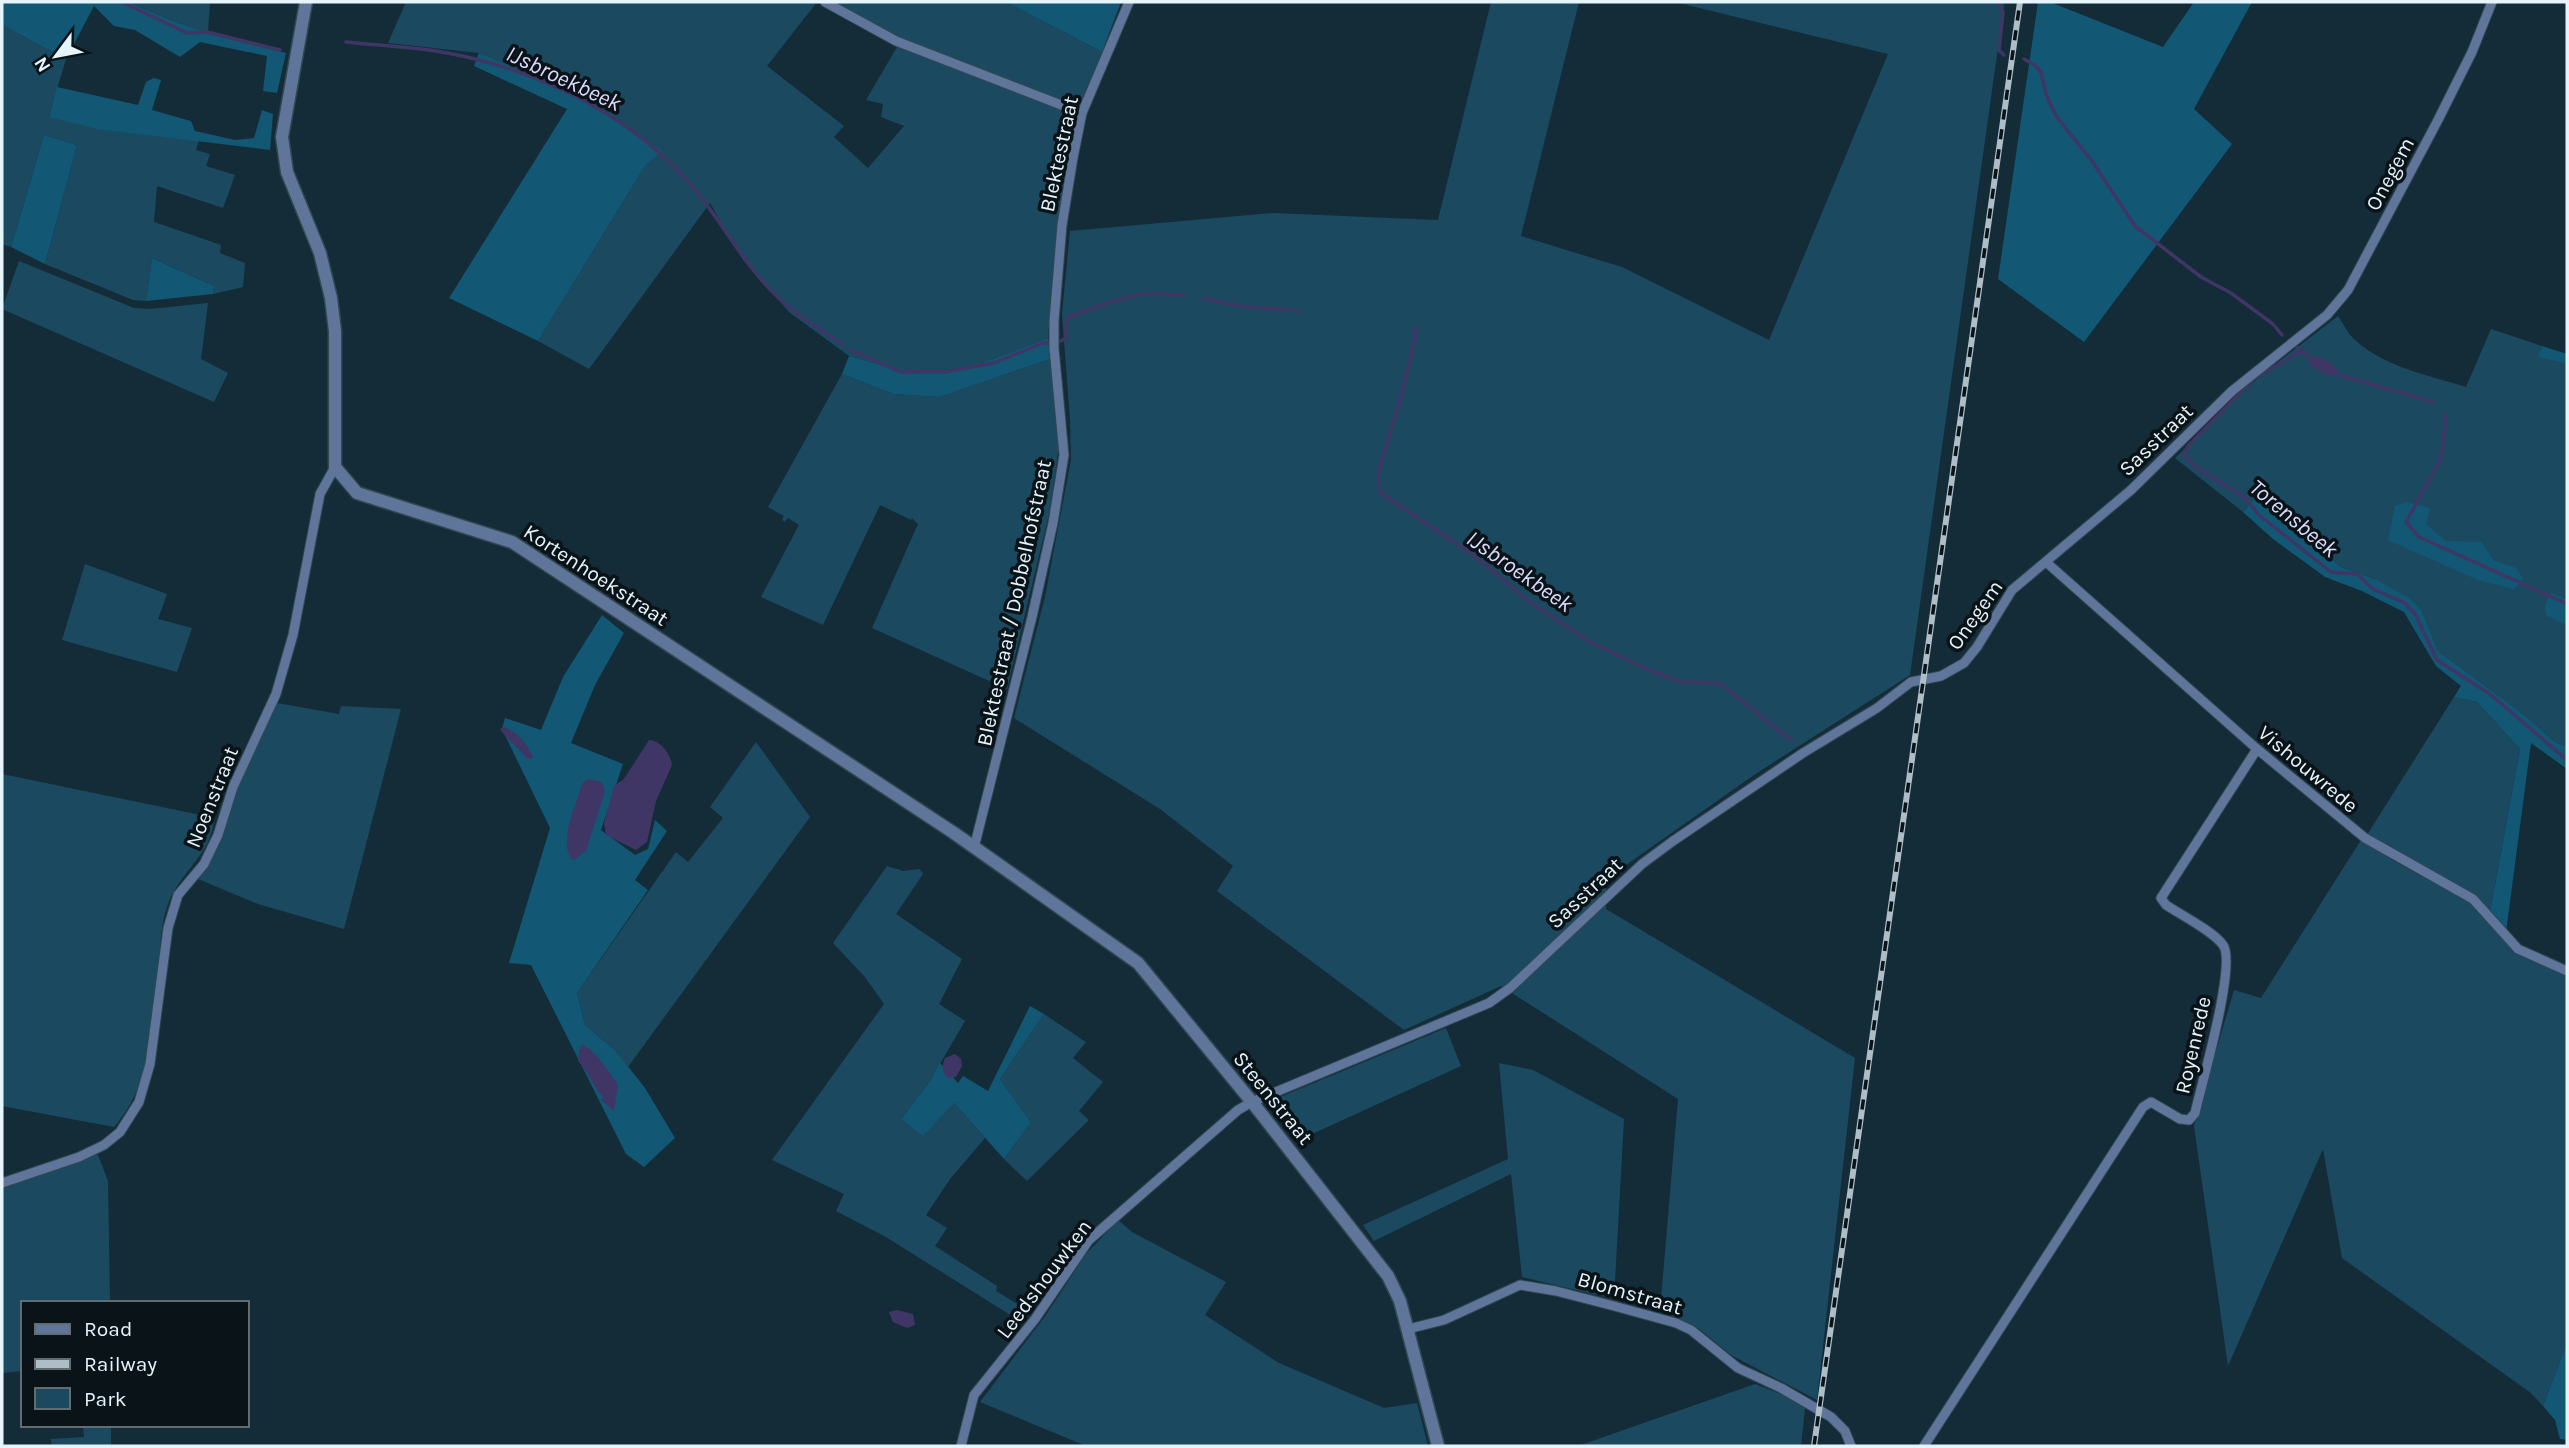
<svg xmlns="http://www.w3.org/2000/svg" width="2569" height="1448" font-family="Karla,sans-serif">
<rect width="100%" height="100%" fill="#142c38"/>
<g fill="#1b4a60">
<path d="M128,2H210L208,33L173,21Z"/>
<path d="M406,2H817L767,66L844,126L834,137L868,168L904,126L881,117L883,104L866,100L897,47L1023,92L1076,116C1060,189 1053,263 1048,338L975,366L914,374L849,356L789,312L743,260L710,203L589,369L538,341L645,166L661,151L479,53L388,43Z"/>
<path d="M834,2H1006L1102,52L1082,102L1079,107L1074,106L1019,83L906,41L872,25Z"/>
<path d="M1491,2H1579L1521,236L1622,267L1769,340L1888,54L1675,2H2002L2004,5L1910,675L1754,775L1606,879V909L1855,1058L1817,1400L1731,1355L1698,1328L1660,1311L1678,1099L1501,986L1404,1030L1217,891L1233,866L1160,809L1014,718L1045,597L1071,460L1070,419L1062,314L1070,231L1273,213L1438,220Z"/>
<path d="M2,25L66,59L49,116L160,136L199,140L196,150L210,154L206,166L235,175L223,208L157,186L154,222L221,245L220,253L245,263L243,287L213,294L214,286L152,258L146,301L133,300L45,264L77,145L44,135L11,247L2,244Z"/>
<path d="M19,261L134,308L150,309L208,303L201,359L228,373L214,402L2,309Z"/>
<path d="M2338,316C2342,322 2346,329 2350,335C2379,366 2428,375 2466,387L2491,329L2542,346L2539,357L2567,364V747L2555,742L2522,713L2438,651L2422,611L2375,579L2341,567L2256,496L2243,512L2175,458L2260,376Z"/>
<path d="M1050,359L1059,446L1050,510L1007,689L872,628L918,524L912,518L911,520L880,505L823,625L761,597L799,525L788,518L785,522L782,520L784,516L768,507L842,374L893,394L940,397Z"/>
<path d="M85,564L167,594L158,619L192,628L177,672L62,640Z"/>
<path d="M2454,697L2477,702L2520,749L2490,912L2367,835Z"/>
<path d="M277,703L339,714L341,706L401,709L344,929L258,904L198,879L220,844L241,778Z"/>
<path d="M756,742L810,817L628,1067L615,1050L585,1025L577,993L676,852L688,862L723,818L710,807Z"/>
<path d="M2,774L215,818C213,826 211,836 207,844C195,866 175,882 167,907C160,927 160,949 159,970C155,1021 149,1089 114,1127L2,1106Z"/>
<path d="M2361,840L2394,861L2470,902L2515,952L2567,975V1343L2543,1406L2531,1393L2342,1258L2323,1149L2228,1366L2194,1126L2234,990L2261,998Z"/>
<path d="M887,866L903,871L920,869L923,874L896,914L962,959L939,1004L965,1021L930,1081L901,1119L954,1103L985,1138L950,1179L926,1215L947,1228L935,1246L997,1286L996,1291L1030,1312L1023,1323L886,1237L836,1211L844,1194L772,1160L884,1004L865,977L833,943Z"/>
<path d="M1044,1014L1086,1042L1073,1058L1103,1082L1079,1111L1089,1120L1027,1181L1004,1159L1031,1122L1000,1079Z"/>
<path d="M1446,1028L1461,1066L1301,1139L1292,1127L1284,1125L1268,1102Z"/>
<path d="M1499,1063L1533,1070L1624,1119L1614,1299L1522,1277L1511,1174L1374,1241L1363,1225L1508,1159Z"/>
<path d="M94,1154L98,1155L108,1181L110,1303H23V1371L2,1373V1187Z"/>
<path d="M1118,1220L1132,1232L1226,1282L1205,1315L1279,1363L1384,1408L1417,1403L1428,1446H1086L980,1402L1046,1315L1086,1254Z"/>
<path d="M1755,1384L1783,1395L1805,1408L1801,1446H1578Z"/>
<path d="M83,1425H111V1446H52L51,1439L84,1437Z"/>
</g>
<g fill="#125774">
<path d="M2,2H128L173,21L208,33L286,53L277,93L263,91L267,56L200,42L180,57L135,30L114,26L94,6L66,59L2,25Z"/>
<path d="M1006,2H1121L1102,52Z"/>
<path d="M2038,2H2050L2163,47L2194,2H2252L2194,109L2232,144L2084,342L1998,279Z"/>
<path d="M479,53L584,99L662,151L645,166L538,341L449,298L567,109L474,66Z"/>
<path d="M154,78L161,80L152,110L191,121L195,131L235,140L254,138L262,110L273,114L270,150L97,129L49,117L57,87L138,105L146,82Z"/>
<path d="M44,135L77,145L45,264L11,247Z"/>
<path d="M152,258L214,286L213,294L146,301Z"/>
<path d="M1048,338L1050,359L940,397L893,394L842,374L849,356L914,374L975,366Z"/>
<path d="M2542,346L2567,354V364L2538,357Z"/>
<path d="M2256,496L2341,567L2375,579L2409,598L2422,611L2438,651L2522,713L2555,742L2567,747V769L2531,743L2506,932L2490,912L2520,749L2477,702L2454,697L2461,686L2436,666L2404,612L2362,591L2325,577L2273,539L2243,512Z"/>
<path d="M2407,502L2430,508L2426,524L2446,541L2482,542L2493,560L2516,568L2523,578L2514,589L2478,580L2388,540L2395,506Z"/>
<path d="M2551,593L2567,599V625L2546,615L2545,605Z"/>
<path d="M602,615L624,633L595,685L571,743L623,764L601,830L635,855L648,849L655,820L667,831L635,880L648,890L577,993L585,1025L615,1050L645,1088L675,1138L644,1167L626,1154L531,965L509,963L550,828L502,729L505,718L541,730L563,677Z"/>
<path d="M1030,1006L1044,1014L1000,1079L1031,1122L1004,1159L954,1103L923,1136L901,1119L930,1081L940,1063L958,1083L963,1076L988,1091Z"/>
<path d="M2567,1343V1440L2560,1439L2555,1420L2543,1406Z"/>
</g>
<g fill="#403666">
<path d="M2311,356C2323,357 2330,362 2338,370L2333,376C2324,374 2313,369 2308,362Z"/>
<path d="M504,727C517,732 529,745 533,758L527,759C519,747 507,740 500,729Z"/>
<path d="M649,740C661,741 670,753 672,765L656,801L647,842L636,850L606,835L604,823L614,786L624,779Z"/>
<path d="M587,779L602,782L605,791L586,851L574,860L571,859C559,838 576,806 582,784Z"/>
<path d="M582,1044C596,1051 609,1072 618,1085L614,1111L601,1100L603,1097C592,1086 589,1072 578,1061L579,1050Z"/>
<path d="M955,1054L961,1059L962,1066L956,1077L948,1078C941,1073 942,1065 945,1058Z"/>
<path d="M897,1310L913,1314L915,1325L907,1328L893,1322L889,1312Z"/>
</g>
<g fill="none" stroke-linecap="round" stroke-linejoin="round">
<g stroke="#403666" stroke-width="3.5">
<path d="M122,2L187,33L207,32L280,50"/>
<path d="M1997,2L2003,12L1999,50L2004,55"/>
<path d="M346,42C376,45 407,47 436,51C528,66 620,108 684,177C720,215 742,266 783,302C801,318 823,331 843,345"/>
<path d="M2024,59L2035,65L2041,72L2046,94L2056,116L2092,161L2135,226L2201,277L2231,293L2273,324L2282,335"/>
<path d="M1203,298L1238,306L1299,311"/>
<path d="M1414,329H1417L1402,393L1378,473L1379,492L1472,554L1531,603L1590,642L1651,671L1681,682L1720,683L1791,740"/>
<path d="M1058,342L1065,339L1067,318L1110,302L1142,294L1184,295"/>
<path d="M2296,346L2312,359"/>
<path d="M850,350L901,372H945L994,363L1043,343H1049"/>
<path d="M2302,351L2255,378L2188,446L2184,454L2194,466L2244,497L2259,515L2331,572L2357,574L2373,589L2405,603L2415,614L2437,660L2490,694L2567,760"/>
<path d="M2332,373L2433,402"/>
<path d="M2446,415L2441,459L2406,522L2419,537L2567,604"/>
</g>
<defs>
<g id="minor">
<path d="M825,2L896,41L1082,113"/>
<path d="M2046,562L2257,749L2365,838L2473,899L2518,949L2567,971"/>
<path d="M974,848L1032,617L1053,523L1064,455L1054,348V321L1062,225L1073,158L1082,113L1129,2"/>
<path d="M2,1183L79,1157L104,1145L120,1132L139,1102L150,1064L168,928L178,895L204,864L218,835L233,787L276,694L293,635L320,494L335,467"/>
<path d="M1408,1329L1444,1320L1520,1285L1556,1291L1614,1306L1676,1323L1691,1330L1738,1368L1781,1388L1831,1417L1845,1431L1851,1446"/>
<path d="M961,1446L974,1395L1035,1319L1089,1240L1238,1110L1252,1102L1489,1003L1510,988L1642,864L1673,841L1803,753L1877,708L1911,682L1941,676L1964,663L1977,647L2012,590L2131,490L2232,391L2327,315L2348,290L2438,120L2472,52L2492,2"/>
<path d="M1924,1446L2143,1107L2151,1102L2180,1119L2189,1120L2195,1113C2201,1086 2237,964 2223,945C2213,931 2181,915 2166,905L2161,898L2257,749"/>
</g>
<path id="tertiary" d="M306,2L282,137L287,172L320,253L331,298L335,331V467L357,493L512,542L954,833L1138,963L1252,1102L1388,1276L1400,1301L1438,1446"/>
</defs>
<use href="#minor" stroke="#314853" stroke-width="11"/>
<use href="#tertiary" stroke="#314853" stroke-width="15"/>
<use href="#minor" stroke="#60759a" stroke-width="9"/>
<use href="#tertiary" stroke="#60759a" stroke-width="12"/>
<defs>
<path id="rail" d="M1814,1446L2020,2"/>
</defs>
<use href="#rail" stroke="#adbec7" stroke-width="6"/>
<use href="#rail" stroke="#091318" stroke-width="3.5" stroke-dasharray="10" stroke-linecap="butt"/>
</g>
<g text-anchor="middle" stroke-width="7" stroke-linejoin="round" paint-order="stroke">
<g font-size="21" fill="#e6f4fc" stroke="#091318">
<text transform="translate(1059 154) rotate(-78)" y="7">Blektestraat</text>
<text transform="translate(2390 174) rotate(-62)" y="7">Onegem</text>
<text transform="translate(2156 440) rotate(-44)" y="7">Sasstraat</text>
<text transform="translate(596 575) rotate(33)" y="7">Kortenhoekstraat</text>
<text transform="translate(1014 603) rotate(-78)" y="7">Blektestraat / Dobbelhofstraat</text>
<text transform="translate(1975 615) rotate(-55)" y="7">Onegem</text>
<text transform="translate(2308 769) rotate(40)" y="7">Vishouwrede</text>
<text transform="translate(212 797) rotate(-68)" y="7">Noenstraat</text>
<text transform="translate(1585 893) rotate(-43)" y="7">Sasstraat</text>
<text transform="translate(2193 1045) rotate(-77)" y="7">Royenrede</text>
<text transform="translate(1273 1098) rotate(51)" y="7">Steenstraat</text>
<text transform="translate(1044 1279) rotate(-53)" y="7">Leedshouwken</text>
<text transform="translate(1630 1293) rotate(16)" y="7">Blomstraat</text>
</g>
<g font-size="23" font-style="italic" fill="#dedafb" stroke="#091318">
<text transform="translate(564 78) rotate(25)" y="8">IJsbroekbeek</text>
<text transform="translate(2294 518) rotate(40)" y="8">Torensbeek</text>
<text transform="translate(1520 571) rotate(35)" y="8">IJsbroekbeek</text>
</g>
</g>
<rect width="2569" height="1448" fill="none" stroke="#e6f4fc" stroke-width="7"/>
<rect x="21" y="1301" width="228" height="126" fill="#091318" stroke="#616d73" stroke-width="2"/>
<rect x="35" y="1324" width="35" height="10" fill="#60759a" stroke="#616d73" stroke-width="2"/>
<text x="84" y="1336" font-size="21" fill="#e6f4fc">Road</text>
<rect x="35" y="1359" width="35" height="10" fill="#adbec7" stroke="#616d73" stroke-width="2"/>
<text x="84" y="1371" font-size="21" fill="#e6f4fc">Railway</text>
<rect x="35" y="1388" width="35" height="21" fill="#1b4a60" stroke="#616d73" stroke-width="2"/>
<text x="84" y="1406" font-size="21" fill="#e6f4fc">Park</text>
<g transform="translate(56 56) rotate(238)" stroke="#091318" stroke-width="5" paint-order="stroke">
<path d="M0-5L12 26L0 18L-12 26Z" fill="#e6f4fc"/>
<text y="-10" font-size="19" font-weight="bold" text-anchor="middle" fill="#e6f4fc">N</text>
</g>
</svg>
